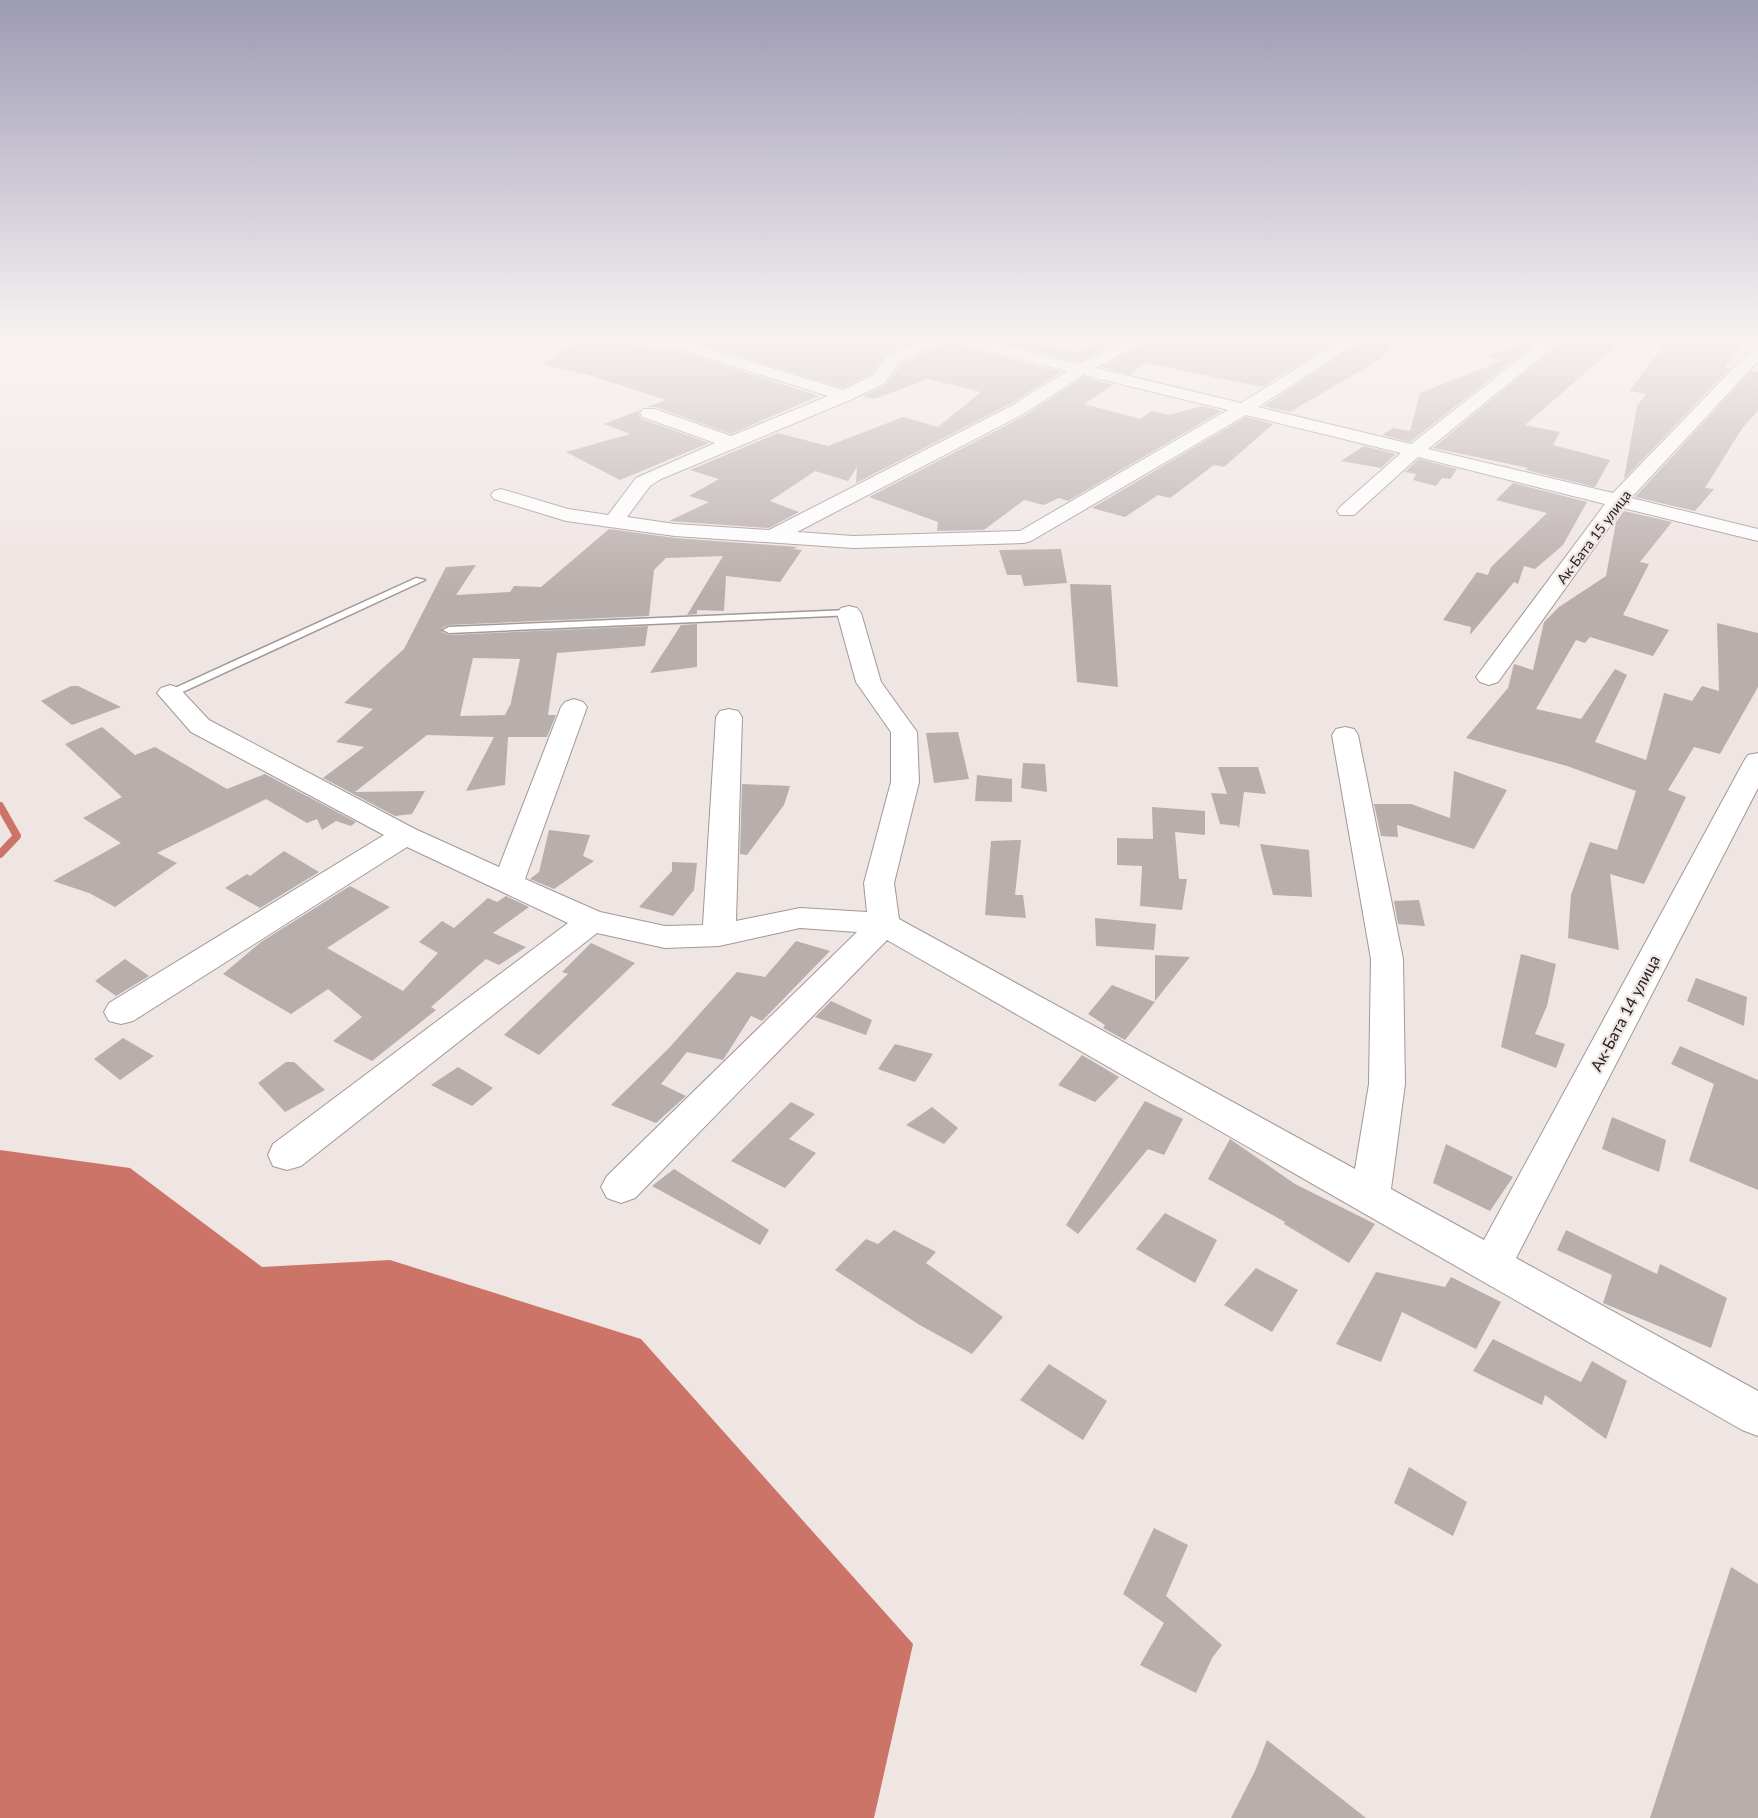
<svg xmlns="http://www.w3.org/2000/svg" width="1758" height="1818" font-family="Lato,sans-serif">
<rect width="100%" height="100%" fill="#efe5e3"/>
<path fill="#cc7467" d="M0,1150L130,1168L262,1267L390,1260L641,1339L913,1644L874,1818H0Z"/>
<g fill="none" stroke-linecap="round" stroke-linejoin="round">
<path stroke="#cc7467" stroke-width="8" d="M0,806L17,836L0,854"/>
</g>
<g fill="#b8aeac" fill-rule="evenodd">
<path d="M580,340H622L632,347L686,353L819,396L731,434L656,407H647L666,400L586,374L542,364Z"/>
<path d="M689,340H918L887,353L872,373L843,388Z"/>
<path d="M1007,340L1080,352L1094,343L1110,346L1079,362L1002,343Z"/>
<path d="M1149,340H1338L1262,387L1146,363L1129,374L1102,367Z"/>
<path d="M1363,340H1398L1380,359L1290,412L1264,406Z"/>
<path d="M1529,340H1540L1410,442L1382,435L1393,428L1410,431L1420,393L1504,360L1486,357Z"/>
<path d="M1564,340H1623L1525,425L1560,432L1553,445L1610,460L1595,487L1526,470L1528,468L1433,448Z"/>
<path d="M1668,340H1746L1724,367L1730,368L1624,479L1637,406L1646,394L1629,391Z"/>
<path d="M947,342L1061,372L1012,403L856,483L857,467L848,481L815,471L770,501L799,512L769,528L669,521L709,502L689,496L719,479L690,470L778,433L828,446L903,417L938,427L981,392L928,379L874,399L863,396L887,384L902,363Z"/>
<path d="M1751,371L1758,372V410L1741,430L1705,488L1714,489L1695,511L1635,497Z"/>
<path d="M1083,377L1113,385L1084,404L1140,419L1152,411L1169,415L1202,406L1222,411L1068,501L1059,498L1044,505L1024,500L984,530L937,531L938,522L869,497L1026,415Z"/>
<path d="M640,410L638,413L642,419L709,443L620,480L566,452L630,434L604,424Z"/>
<path d="M1246,417L1273,424L1224,467L1214,465L1170,498L1158,495L1125,517L1092,508Z"/>
<path d="M1364,446L1396,454L1381,468L1341,461Z"/>
<path d="M1419,459L1457,469L1450,479L1442,478L1436,486L1413,480L1416,474L1405,472Z"/>
<path d="M1513,483L1587,502L1563,545L1535,569L1524,566L1518,584L1514,582L1470,635L1471,627L1443,620L1477,572L1488,575L1491,567L1547,513L1496,500Z"/>
<path d="M1624,511L1672,522L1640,562L1649,564L1623,615L1669,630L1653,656L1590,637L1585,643L1576,640L1536,709L1581,719L1615,669L1627,675L1595,742L1646,760L1664,693L1692,701L1702,686L1719,691L1717,623L1758,633V687L1720,754L1694,747L1668,790L1686,797L1644,884L1610,874L1619,950L1568,938L1571,895L1590,842L1617,850L1636,791L1567,766L1466,738L1508,688L1514,664L1533,670L1544,622L1559,607L1606,576L1616,522Z"/>
<path d="M609,529L675,538L798,547L793,549L802,550L780,582L726,576L724,611L697,610V614L687,615L723,556L666,558L654,570L649,616L449,625L442,628V632L449,635L648,626L645,646L557,653L548,715H556L547,737H508L505,785L466,791L494,737L427,735L355,792L425,791L412,814L395,816L323,778L364,747L336,742L373,709L344,703L404,649L446,567L476,565L456,595L510,592L514,586L541,587ZM473,658L520,659L510,707V705L505,715L460,716Z"/>
<path d="M1061,549L1067,583L1024,586L1021,575H1007L999,550Z"/>
<path d="M1070,584L1111,585L1118,687L1077,682Z"/>
<path d="M697,624V667L650,673L681,625Z"/>
<path d="M71,686H78L121,707L72,725L41,701Z"/>
<path d="M102,727L135,755L155,747L227,789L265,774L356,822L351,826L336,821L322,830L317,819L307,823L266,799L157,853L177,863L115,907L89,893L53,881L121,843L83,818L122,797L65,744Z"/>
<path d="M958,732L969,779L934,783L926,733Z"/>
<path d="M1023,763L1045,764L1047,792L1021,788Z"/>
<path d="M1218,767H1258L1266,794L1244,792L1239,829L1238,826L1220,824L1211,793L1227,794Z"/>
<path d="M1454,771L1507,790L1474,849L1397,825L1398,837L1381,836L1374,804H1411L1450,818Z"/>
<path d="M977,775L1012,779V802L975,801Z"/>
<path d="M742,784L790,786L784,805L747,855L740,854Z"/>
<path d="M1152,807L1205,811V835L1175,832L1179,879H1187L1182,910L1140,906L1142,866L1117,865V838L1153,839Z"/>
<path d="M549,830L590,835L583,856L594,861L554,889L530,879L539,872Z"/>
<path d="M1021,840L1015,895H1023L1026,918L985,915L991,841Z"/>
<path d="M1260,844L1309,850L1312,897L1273,895Z"/>
<path d="M284,851L319,872L260,908L225,888L247,874L250,876Z"/>
<path d="M672,862L697,863L694,890L673,916L639,907L672,871Z"/>
<path d="M350,886L390,907L327,948L403,991L438,953L419,942L442,921L454,928L488,898L497,902L506,896L529,907L493,933L526,947L499,965L486,959L431,1007L436,1010L372,1061L333,1041L362,1017L328,989L291,1014L223,974L261,942Z"/>
<path d="M1419,900L1425,926L1398,924L1394,901Z"/>
<path d="M1095,918L1156,924L1154,950L1096,946Z"/>
<path d="M796,941L830,951L762,1021L751,1016L723,1060L687,1052L661,1084L686,1096L656,1123L611,1105L669,1048L737,972L765,977Z"/>
<path d="M591,943L635,963L539,1055L504,1035L568,974L562,972Z"/>
<path d="M1521,954L1556,964L1547,1006L1535,1034L1565,1044L1556,1068L1501,1047Z"/>
<path d="M1155,955L1190,957L1155,1001Z"/>
<path d="M125,959L149,976L116,996L95,981Z"/>
<path d="M1696,978L1747,997L1744,1026L1687,1001Z"/>
<path d="M1112,985L1155,1002L1125,1040L1103,1028L1105,1025L1088,1014Z"/>
<path d="M831,1001L872,1020L866,1035L815,1017Z"/>
<path d="M123,1038L154,1056L120,1080L94,1059Z"/>
<path d="M895,1044L933,1054L915,1082L878,1069Z"/>
<path d="M1680,1046L1758,1080V1190L1689,1161L1714,1084L1671,1064Z"/>
<path d="M1082,1055L1119,1077L1095,1102L1058,1085Z"/>
<path d="M286,1062H294L325,1090L285,1112L258,1083Z"/>
<path d="M458,1067L493,1088L472,1106L431,1085Z"/>
<path d="M1145,1101L1183,1119L1164,1155L1148,1149L1078,1234L1066,1225Z"/>
<path d="M791,1102L815,1114L789,1139L816,1153L785,1188L731,1161Z"/>
<path d="M932,1107L958,1128L944,1144L906,1125Z"/>
<path d="M1612,1117L1666,1140L1659,1172L1602,1149Z"/>
<path d="M1230,1139L1295,1184L1375,1224L1349,1263L1284,1224L1285,1222L1208,1179Z"/>
<path d="M1446,1144L1513,1177L1490,1211L1433,1183Z"/>
<path d="M674,1169L769,1230L760,1245L652,1186Z"/>
<path d="M1165,1213L1217,1240L1195,1283L1136,1249Z"/>
<path d="M894,1230L936,1252L926,1263L1003,1317L972,1354L918,1324L835,1270L866,1239L878,1244Z"/>
<path d="M1566,1230L1657,1274L1660,1264L1727,1298L1711,1348L1603,1303L1612,1275L1557,1250Z"/>
<path d="M1256,1268L1298,1290L1272,1332L1224,1305Z"/>
<path d="M1376,1272L1445,1287L1451,1277L1501,1302L1476,1349L1402,1312L1381,1362L1336,1344Z"/>
<path d="M1493,1339L1581,1382L1592,1361L1627,1381L1606,1439L1545,1395L1542,1405L1473,1371Z"/>
<path d="M1049,1364L1107,1401L1083,1440L1020,1400Z"/>
<path d="M1409,1467L1467,1502L1453,1536L1394,1503Z"/>
<path d="M1154,1528L1188,1545L1166,1596L1222,1645L1212,1658L1196,1693L1140,1665L1164,1623L1123,1594Z"/>
<path d="M1731,1567L1758,1584V1818H1650Z"/>
<path d="M1267,1740L1366,1818H1231L1255,1771Z"/>
</g>
<g fill="none" stroke-linecap="round" stroke-linejoin="round">
<defs>
<g id="service">
<path d="M416,578L425,580L174,696H166L164,693Z"/>
<path d="M849,610L853,611V615L449,633L443,630L449,627Z"/>
</g>
<g id="minor">
<path d="M624,340L688,342L843,390L873,375L888,355L924,340H946L900,361L885,383L850,400L661,479L650,486L627,517L675,524L769,530L1013,405L1067,371L956,343L954,340H981L1079,364L1127,340H1147L1096,368L1241,403L1342,340H1361L1258,407L1411,444L1544,340H1562L1428,449L1613,493L1752,349L1758,347V361L1631,498L1758,529V541L1623,508L1498,682L1489,685L1480,682L1476,677L1605,504L1418,457L1354,515H1340L1337,511L1340,507L1401,453L1246,415L1031,541L1024,543L853,548L675,536L566,521L494,499L491,495L494,491L501,489L568,509L608,515L636,478L715,443L643,417L640,413L643,409H655L731,436L828,396L686,351L632,345ZM1083,375L1228,410L1020,531L853,536L797,532L1025,413Z"/>
<path d="M849,606L857,608L861,613L881,682L917,732L919,782L894,883L899,919L1355,1169L1369,1084L1371,959L1332,735L1336,729L1345,727L1354,729L1358,735L1403,959L1405,1084L1391,1189L1484,1240L1744,761L1748,755L1758,753V788L1516,1258L1758,1391V1436L1742,1430L887,940L635,1198L621,1203L607,1198L601,1187L607,1176L857,932L800,928L719,946L665,948L597,933L301,1166L287,1170L273,1166L268,1155L273,1144L568,923L407,847L133,1021L121,1024L109,1021L104,1012L109,1003L384,835L191,732L157,693L161,688L170,685L179,688L209,720L415,829L499,867L561,707L565,702L574,699L583,702L587,707L525,879L600,912L665,926L703,925L716,717L720,711L729,709L738,711L742,717L736,921L800,908L867,912L864,883L891,782V732L856,682L837,613L841,608Z"/>
</g>
</defs>
<use href="#service" stroke="#a29896" stroke-width="3"/>
<use href="#minor" stroke="#a29896" stroke-width="2"/>
<use href="#service" fill="#fff" fill-rule="evenodd"/>
<use href="#minor" fill="#fff" fill-rule="evenodd"/>
</g>
<linearGradient id="sky" x2="0" y2="1"><stop stop-color="#9d9ab4"/><stop offset="0.57" stop-color="#f8f3f2"/><stop offset="1" stop-color="#f8f3f2" stop-opacity="0"/></linearGradient>
<rect width="1758" height="594" fill="url(#sky)"/>
<g text-anchor="middle" stroke-width="4.5" stroke-linejoin="round" paint-order="stroke">
<g font-size="14" fill="#262221" stroke="#efe5e3">
<text transform="translate(1594 537) rotate(-53)" y="5">Ак-Бата 15 улица</text>
</g>
<g font-size="16" fill="#262221" stroke="#efe5e3">
<text transform="translate(1625 1013) rotate(-62)" y="6">Ак-Бата 14 улица</text>
</g>
</g>
</svg>
